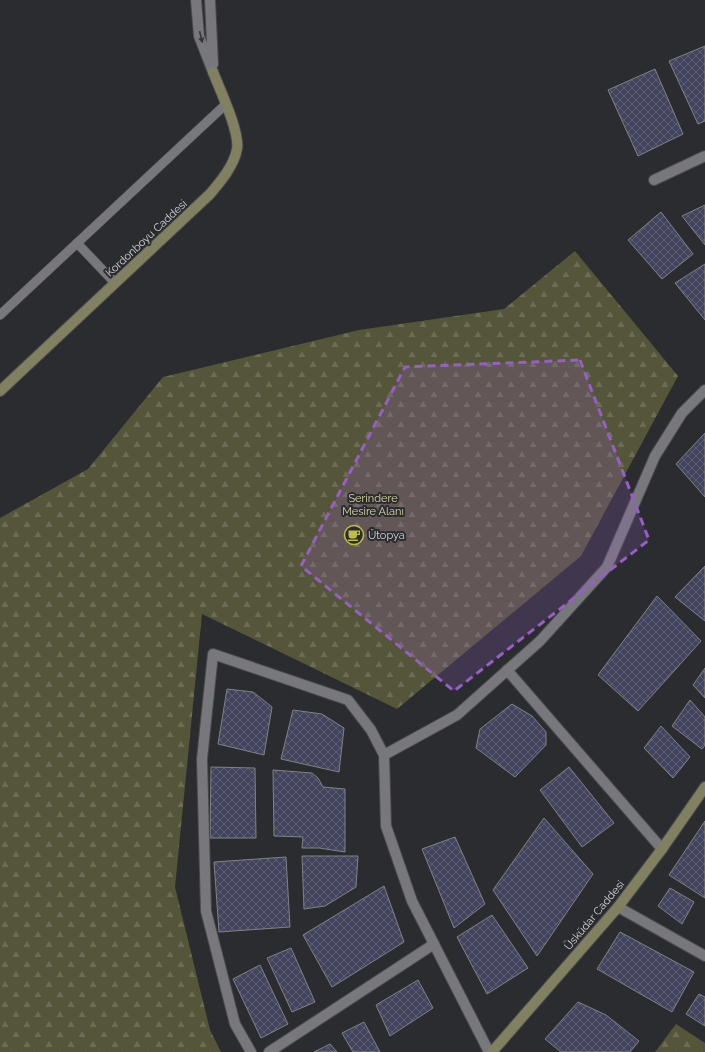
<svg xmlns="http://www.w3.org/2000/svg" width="705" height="1052" font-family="Raleway,sans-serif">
<defs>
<pattern id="forest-firs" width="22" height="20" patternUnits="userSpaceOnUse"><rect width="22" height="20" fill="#55553a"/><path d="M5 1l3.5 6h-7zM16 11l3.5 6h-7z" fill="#6d6d56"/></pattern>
<pattern id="building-cross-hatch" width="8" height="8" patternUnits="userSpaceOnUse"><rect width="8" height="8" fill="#42445d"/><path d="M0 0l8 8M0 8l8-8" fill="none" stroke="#5d5e74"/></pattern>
</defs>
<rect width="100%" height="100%" fill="#2b2c2f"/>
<g fill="url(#forest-firs)">
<path d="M575,251L678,376L581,556L397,709L202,614L175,887L210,1030L221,1052H0V518L88,469L163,377L359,330L504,309Z"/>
<path d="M676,1024L705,1043V1052H655Z"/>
</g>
<g fill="url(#building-cross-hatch)" stroke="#818285">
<path d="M705,46V121L698,124L669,61Z"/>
<path d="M655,69L683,134L638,156L608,90Z"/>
<path d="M705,205V245L682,216Z"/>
<path d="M661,212L693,254L662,279L628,240Z"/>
<path d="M705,264V320L675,283Z"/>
<path d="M705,433V497L676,464Z"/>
<path d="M705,566V621L675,597Z"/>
<path d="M657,596L701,641L638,711L598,675Z"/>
<path d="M705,668V698L693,685Z"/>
<path d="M227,689L253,692L272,707L264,755L218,744Z"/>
<path d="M690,700L705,717V745L702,749L672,726Z"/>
<path d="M512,704L532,716L546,732V745L515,777L476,748L480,729Z"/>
<path d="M293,710L322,714L344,728L339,772L281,759Z"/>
<path d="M661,726L690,757L673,778L644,748Z"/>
<path d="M211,767L255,768L256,838H210Z"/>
<path d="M569,767L614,823L582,847L540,790Z"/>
<path d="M273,770L312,773L318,778L323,787L345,789V852L319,848H302L303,837L274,836Z"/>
<path d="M544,818L593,874L537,956L493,890Z"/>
<path d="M705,821V898L669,875Z"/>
<path d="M455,837L485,904L454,928L422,849Z"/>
<path d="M302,856H358L356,887L325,906L304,909Z"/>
<path d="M286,857L290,927L219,932L214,862Z"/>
<path d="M384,886L404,942L332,987L303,935Z"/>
<path d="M670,888L694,902L682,924L658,906Z"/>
<path d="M492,915L528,968L487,994L457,937Z"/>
<path d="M620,932L694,972L672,1012L597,969Z"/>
<path d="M291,948L315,1002L292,1012L267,958Z"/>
<path d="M260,965L288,1024L261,1038L233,979Z"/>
<path d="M418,980L433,1008L390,1036L376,1005Z"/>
<path d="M699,994L705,997V1026L686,1014Z"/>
<path d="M578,1002L606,1015L639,1041L630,1052H561L545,1039Z"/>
<path d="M364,1022L380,1052H353L342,1033Z"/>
<path d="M330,1044L337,1052H314Z"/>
</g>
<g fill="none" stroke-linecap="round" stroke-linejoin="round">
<defs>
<g id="lane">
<path d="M77,243L115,283"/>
<path d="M0,315L225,105"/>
</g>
<g id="street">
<path d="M196,0L199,36L213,72"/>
<path d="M210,0L213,64"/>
<path d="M654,180L705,156"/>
<path d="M507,670L662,849"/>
<path d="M618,907L705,956"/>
<path d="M251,1052L235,1024L206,911L202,759L213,654L348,700L371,730L384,755"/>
<path d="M269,1052L434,944"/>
<path d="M489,1052L412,901L386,826L384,755L457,715L540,641L607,567L655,456L682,413L705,390"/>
</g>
<g id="secondary">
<path d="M0,391L210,194C220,182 234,166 237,149C240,132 220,90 213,72"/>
<path d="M492,1052L618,907L662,849L705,787"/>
</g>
</defs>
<use href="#lane" stroke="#4a4a4d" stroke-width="10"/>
<use href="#street" stroke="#4a4a4d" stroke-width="12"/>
<use href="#secondary" stroke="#4a4a4d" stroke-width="12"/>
<use href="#lane" stroke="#78787c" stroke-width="9"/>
<use href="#street" stroke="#78787c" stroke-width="10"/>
<use href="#secondary" stroke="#818161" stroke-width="10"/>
</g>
<defs><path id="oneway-solid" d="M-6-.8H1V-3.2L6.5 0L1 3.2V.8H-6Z"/></defs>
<use fill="#37373b" href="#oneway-solid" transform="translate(201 37) rotate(76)"/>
<path fill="#965fc6" fill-opacity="0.2" stroke="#965fc6" stroke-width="3" stroke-dasharray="8 5" stroke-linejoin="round" d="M580,360L649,540L454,691L301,566L405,367Z"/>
<defs>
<symbol id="cafe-ring" viewBox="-11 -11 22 22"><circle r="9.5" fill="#2b2c2f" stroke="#bebe42" stroke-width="1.5"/><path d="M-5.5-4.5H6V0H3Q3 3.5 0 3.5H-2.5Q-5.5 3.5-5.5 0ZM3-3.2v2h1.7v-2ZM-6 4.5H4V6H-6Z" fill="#bebe42"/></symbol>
</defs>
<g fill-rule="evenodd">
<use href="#cafe-ring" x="343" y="524" width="22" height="22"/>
</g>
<g text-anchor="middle" stroke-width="4" stroke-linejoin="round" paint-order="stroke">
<g font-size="11" fill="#d6d6d8" stroke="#2b2c2f">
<text transform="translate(146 238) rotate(-43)" y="4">Kordonboyu Caddesi</text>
<text transform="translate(594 915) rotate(-50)" y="4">Üsküdar Caddesi</text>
</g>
<g font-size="11" fill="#dadba4" stroke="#2b2c2f">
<text x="373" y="502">Serindere<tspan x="373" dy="13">Mesire Alanı</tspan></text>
</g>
<g font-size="11" fill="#d6d6d8" stroke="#2b2c2f" text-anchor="start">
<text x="368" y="539">Ütopya</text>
</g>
</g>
</svg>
